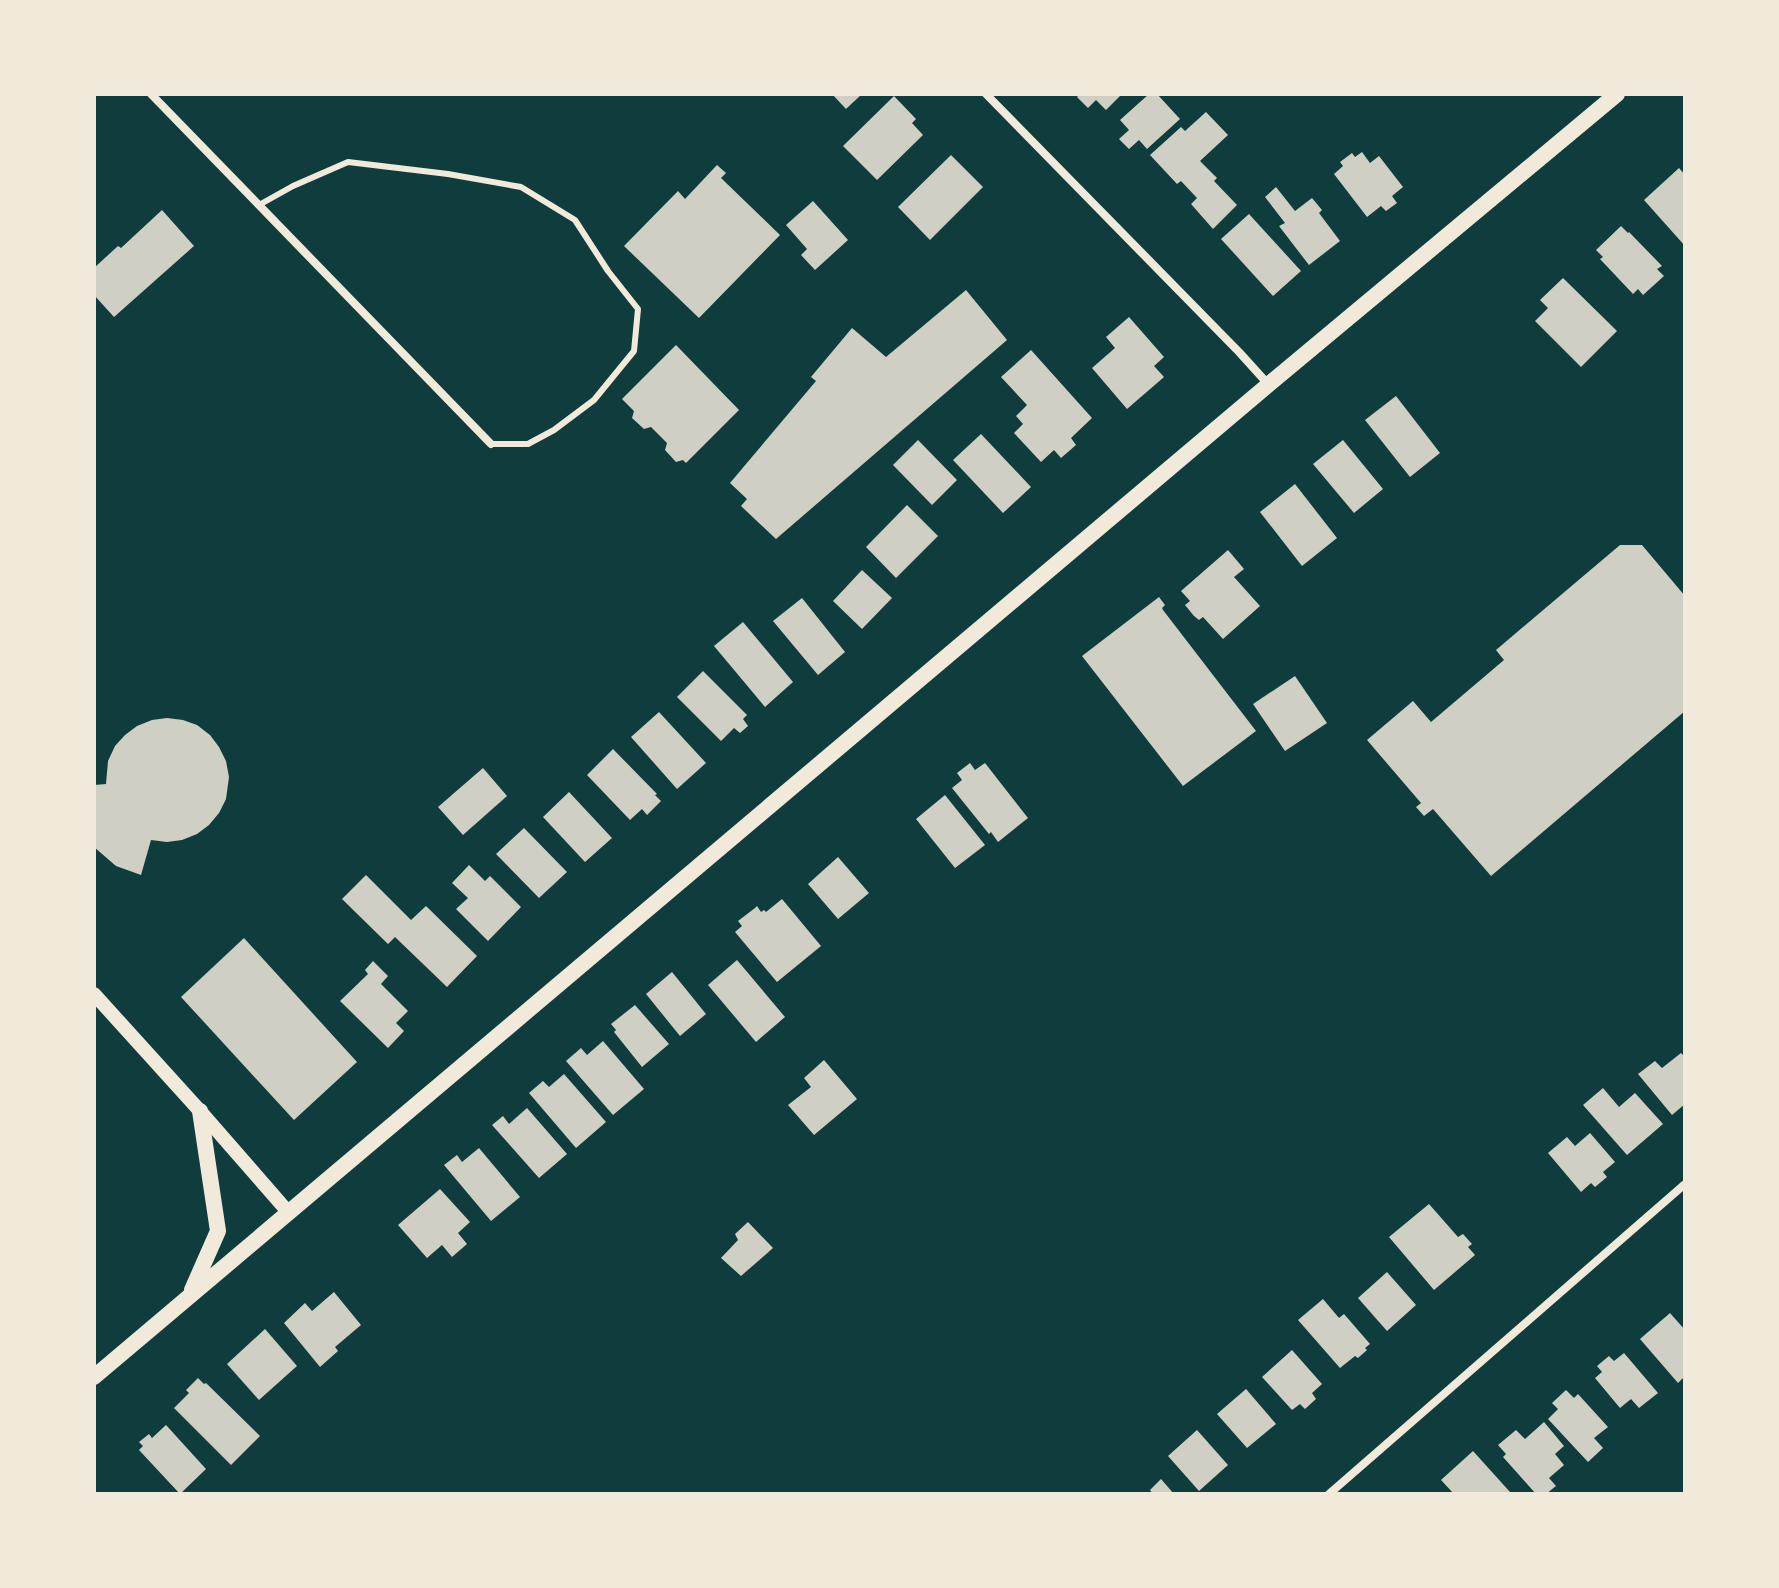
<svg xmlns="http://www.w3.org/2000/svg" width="1779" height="1588" font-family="'DM Sans',sans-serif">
<rect width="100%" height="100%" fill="#0f3d3e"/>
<g fill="#cfcfc3">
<path d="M832,94H862L846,109Z"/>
<path d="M1080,94H1122L1106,110L1096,100L1088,108L1077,97Z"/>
<path d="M1149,94H1157L1180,119L1147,149L1139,140L1129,149L1119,139L1129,130L1120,120Z"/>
<path d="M894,96L916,119L912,123L923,135L877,180L843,146Z"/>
<path d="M1206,112L1228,135L1200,161L1217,178L1214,181L1237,205L1213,229L1191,204L1197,198L1181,181L1177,184L1150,155L1181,127L1185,131Z"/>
<path d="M1362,152L1370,163L1379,156L1403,187L1392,196L1397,203L1386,211L1381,206L1367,217L1334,174L1343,166L1340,162L1352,153L1355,157Z"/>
<path d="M951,155L983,187L930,240L898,207Z"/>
<path d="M717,165L726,173L721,178L780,235L699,318L624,246L678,191L685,199Z"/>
<path d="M1679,168L1685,175V246L1644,200Z"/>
<path d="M1276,187L1295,211L1312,198L1322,210L1319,213L1340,241L1309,265L1279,226L1285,223L1265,197Z"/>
<path d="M813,201L848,240L815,270L801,255L807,249L786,225Z"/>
<path d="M162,210L194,246L114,317L94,295V268L118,246L121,248Z"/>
<path d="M1249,214L1301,271L1273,296L1221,239Z"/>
<path d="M1621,226L1628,233L1629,232L1662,266L1657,269L1664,276L1643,295L1638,289L1633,294L1600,259L1603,257L1596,250Z"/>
<path d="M1563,278L1617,331L1581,367L1535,321L1548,308L1540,300Z"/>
<path d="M966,290L1007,340L776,539L741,506L747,499L730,483L816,381L811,377L852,328L886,357Z"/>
<path d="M1129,317L1164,357L1154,366L1164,377L1127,409L1092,368L1115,348L1106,337Z"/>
<path d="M676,345L739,410L686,463L683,460L676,462L665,450L667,443L651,427L644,429L632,418L634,411L622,399Z"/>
<path d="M1031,350L1092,418L1071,438L1076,445L1061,458L1054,450L1041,462L1014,433L1023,424L1016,416L1027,405L1001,377Z"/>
<path d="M1396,396L1440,453L1410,477L1365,420Z"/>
<path d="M981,434L1031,487L1003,513L953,460Z"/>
<path d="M918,440L957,480L932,505L893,465Z"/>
<path d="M1343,440L1383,489L1354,513L1313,464Z"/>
<path d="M1295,484L1337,538L1302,566L1260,512Z"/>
<path d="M907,505L938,536L896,578L866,547Z"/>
<path d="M1620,545H1642L1685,596V711L1491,876L1433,809L1424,816L1416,807L1421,803L1367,740L1413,701L1431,722L1504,660L1496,650Z"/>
<path d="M1228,550L1244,569L1234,577L1260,606L1223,639L1203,617L1199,620L1194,616L1185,605L1190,601L1181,591Z"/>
<path d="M862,570L892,598L862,629L833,601Z"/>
<path d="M1159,597L1165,605L1162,608L1163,610L1256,731L1183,786L1082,656Z"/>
<path d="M802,598L845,652L818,675L773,621Z"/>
<path d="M743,622L793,682L765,707L714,646Z"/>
<path d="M703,671L747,715L743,719L748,726L740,733L734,728L721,741L677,697Z"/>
<path d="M1295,676L1327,723L1285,751L1253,704Z"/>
<path d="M659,712L706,763L677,789L631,737Z"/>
<path d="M167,718L183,720L197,725L210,735L219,747L226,761L229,777L226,799L219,813L209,825L197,834L182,840L167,842L151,840L141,875L116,866L94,847V785L106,784L108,761L115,746L125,735L137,726L152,720Z"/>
<path d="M613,749L657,794L655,795L661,801L647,815L642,809L630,820L587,775Z"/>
<path d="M970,763L975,770L985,763L1028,818L998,842L991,832L989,834L952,788L962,780L957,773Z"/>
<path d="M483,768L507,796L463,835L438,807Z"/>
<path d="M569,792L612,838L585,862L543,817Z"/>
<path d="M945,795L985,845L955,868L916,819Z"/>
<path d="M524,828L567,872L539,898L496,854Z"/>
<path d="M838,857L869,893L838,919L808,884Z"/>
<path d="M469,865L485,881L490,876L521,907L488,941L456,909L468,898L452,883Z"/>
<path d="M366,875L411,920L426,906L477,956L447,987L395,937L388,944L342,899Z"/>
<path d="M782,899L821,946L777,982L735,932L742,926L738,921L755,908L757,906L761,912L764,910L766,912Z"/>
<path d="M244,938L357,1062L294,1120L181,997Z"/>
<path d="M737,960L785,1017L756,1042L708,985Z"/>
<path d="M373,961L388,976L381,984L408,1011L396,1023L404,1031L388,1048L340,1001L368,974L365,970Z"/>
<path d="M672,972L706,1014L680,1036L646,994Z"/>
<path d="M635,1005L669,1044L642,1067L614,1032L616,1030L611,1024Z"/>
<path d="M603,1041L644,1089L613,1115L566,1061L581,1048L587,1055Z"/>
<path d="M1681,1053L1685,1057V1104L1672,1115L1638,1074L1655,1061L1662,1068Z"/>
<path d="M824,1060L857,1099L814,1135L788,1105L811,1087L804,1078Z"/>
<path d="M564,1074L606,1122L576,1148L529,1093L543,1081L549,1087Z"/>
<path d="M1603,1088L1619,1107L1635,1093L1663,1124L1627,1155L1583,1105Z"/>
<path d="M527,1108L567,1154L539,1178L492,1125L503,1116L509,1124Z"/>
<path d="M1590,1133L1615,1162L1603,1172L1607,1177L1595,1187L1591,1183L1581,1192L1548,1153L1567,1137L1575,1146Z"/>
<path d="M479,1148L520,1197L491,1221L444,1165L457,1155L462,1162Z"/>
<path d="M440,1189L470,1222L458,1233L467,1244L452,1257L442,1245L427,1258L398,1225Z"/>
<path d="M1429,1204L1458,1237L1463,1234L1472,1244L1468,1247L1475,1255L1434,1290L1389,1237Z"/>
<path d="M748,1222L773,1248L741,1276L721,1258L738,1240L735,1234Z"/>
<path d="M1387,1272L1416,1305L1387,1331L1358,1298Z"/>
<path d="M334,1292L361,1325L335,1347L338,1351L320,1367L284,1323L305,1303L312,1311Z"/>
<path d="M1323,1299L1339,1318L1344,1314L1370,1344L1365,1348L1367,1350L1358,1358L1355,1356L1340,1368L1298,1320Z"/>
<path d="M1670,1313L1685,1330V1376L1678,1383L1640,1339Z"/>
<path d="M265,1329L297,1366L259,1400L227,1364Z"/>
<path d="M1292,1350L1322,1384L1312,1393L1316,1399L1305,1409L1300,1404L1292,1410L1262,1377Z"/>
<path d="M1624,1353L1658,1393L1639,1408L1631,1399L1620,1408L1595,1378L1602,1372L1597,1366L1609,1356L1614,1361Z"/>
<path d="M198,1378L204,1384L206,1383L260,1436L231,1465L174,1408L189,1393L186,1390Z"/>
<path d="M1246,1389L1276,1424L1247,1448L1217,1414Z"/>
<path d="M1566,1390L1574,1398L1578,1394L1608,1427L1594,1438L1603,1448L1588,1462L1548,1419L1558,1409L1552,1403Z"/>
<path d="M1544,1422L1564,1446L1555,1454L1564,1465L1549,1478L1556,1486L1546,1494H1536L1503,1457L1506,1454L1498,1445L1516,1430L1525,1439Z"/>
<path d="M166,1425L206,1469L180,1494L139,1450L143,1446L139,1442L149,1434L152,1438Z"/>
<path d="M1197,1430L1228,1465L1199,1491L1168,1456Z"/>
<path d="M1473,1451L1510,1492L1509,1494H1454L1441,1480Z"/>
<path d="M1161,1479L1174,1494H1153L1150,1490Z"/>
</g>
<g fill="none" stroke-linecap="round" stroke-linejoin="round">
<path stroke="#f1e9da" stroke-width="6" d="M259,205L293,186L348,162L448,174L521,187L575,220L608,271L638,309L634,351L594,400L554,430L528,444H491"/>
<g stroke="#f1e9da" stroke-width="8">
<path d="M151,94L491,444"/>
<path d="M986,94L1239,352L1268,384"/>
<path d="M1329,1494L1685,1184"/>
</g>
<path stroke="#f1e9da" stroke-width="14" d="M94,994L200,1111L289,1213"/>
<g stroke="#f1e9da" stroke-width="16">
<path d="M192,1290L218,1231L200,1111"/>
<path d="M94,1377L1268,385L1617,94"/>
</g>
</g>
<rect width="1779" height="1588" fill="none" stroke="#f1e9da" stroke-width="192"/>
</svg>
